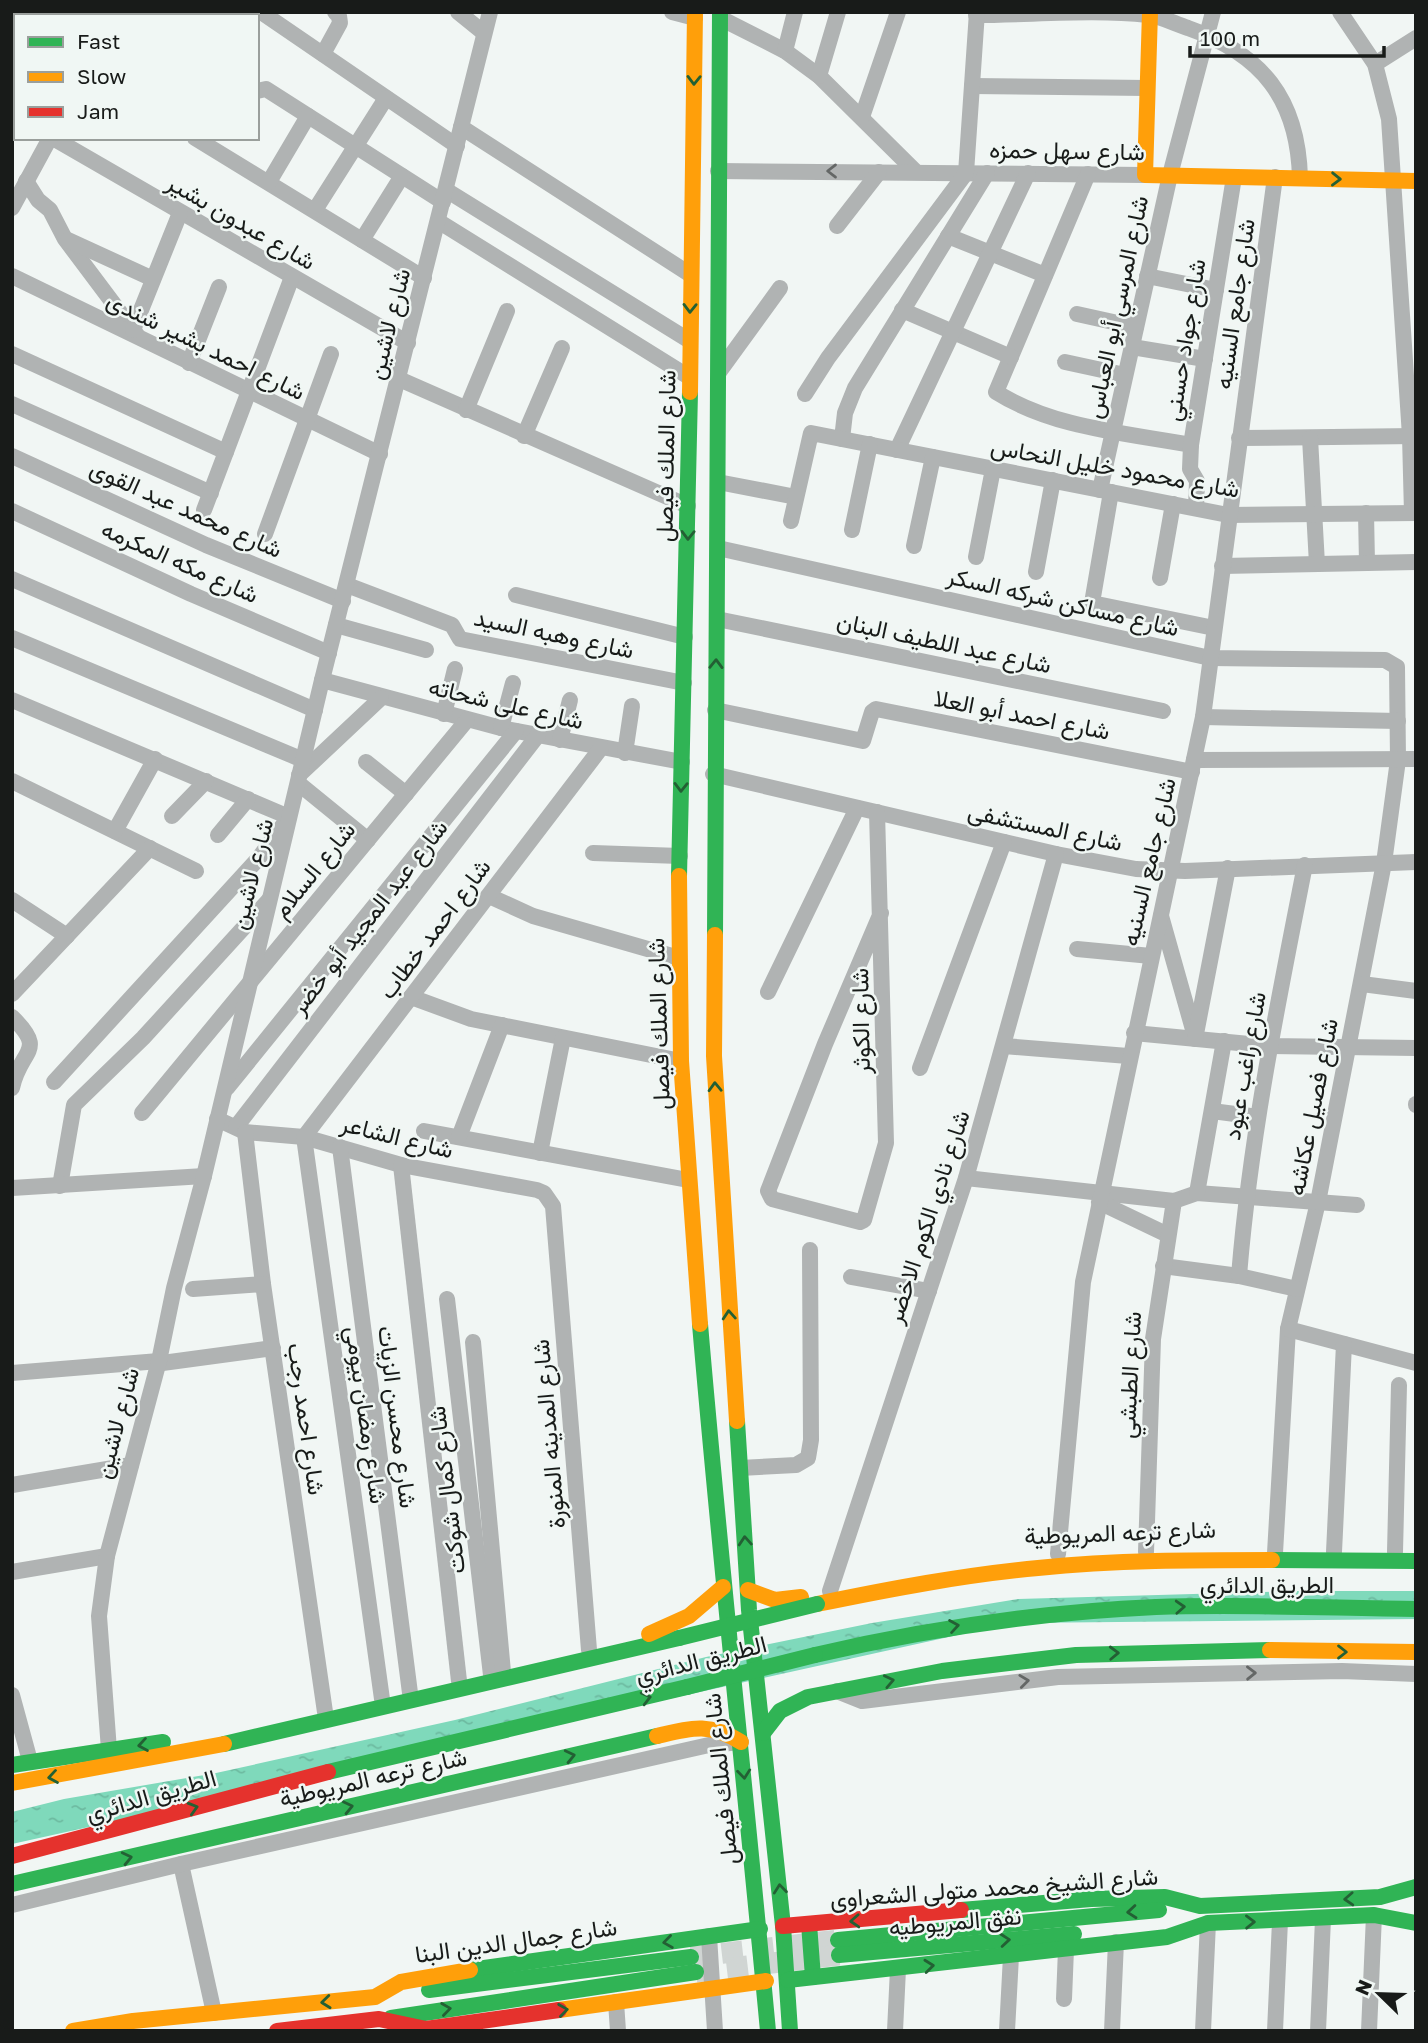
<svg xmlns="http://www.w3.org/2000/svg" width="1428" height="2043" font-family="'Golos Text',Vazirmatn,sans-serif">
<defs>
<pattern id="water-ripples" width="26" height="14" patternUnits="userSpaceOnUse" patternTransform="scale(1.75)"><rect width="26" height="14" fill="#7fd9bb"/><path d="M2 4q2-2 4 0t4 0M15 11q2-2 4 0t4 0" fill="none" stroke="#6dbaa0"/></pattern>
</defs>
<rect width="100%" height="100%" fill="#f1f6f4"/>
<path fill="url(#water-ripples)" d="M1298,1591H1416V1619L1012,1623L12,1844V1812L64,1799L216,1773L455,1720L706,1657L872,1623L1018,1599Z"/>
<g fill="none" stroke-linecap="round" stroke-linejoin="round">
<g stroke="#d0d5d3" stroke-width="21" stroke-dasharray="21 10" stroke-linecap="butt">
<path d="M691,1957L838,1940"/>
<path d="M696,1972L839,1955"/>
</g>
<g stroke="#b0b3b3" stroke-width="16">
<path d="M104,12L107,16"/>
<path d="M261,12L457,146"/>
<path d="M458,12L484,33"/>
<path d="M672,12L695,18"/>
<path d="M1340,12L1375,64L1389,119L1410,436L1412,513"/>
<path d="M976,15C1031,15 1094,9 1148,15C1161,16 1175,24 1188,28C1262,54 1298,99 1300,178"/>
<path d="M164,16L166,12"/>
<path d="M720,18L785,51L819,76L916,172"/>
<path d="M785,51L795,12"/>
<path d="M323,54L340,23L339,16L335,12"/>
<path d="M1375,64L1416,38"/>
<path d="M819,76L838,12"/>
<path d="M972,86L1147,88"/>
<path d="M257,91L266,89L443,202"/>
<path d="M12,114L16,116"/>
<path d="M862,117L898,12"/>
<path d="M461,127L691,275"/>
<path d="M53,138L408,343"/>
<path d="M195,138L424,278"/>
<path d="M718,171L1145,175"/>
<path d="M1088,174L996,392C1053,428 1126,433 1191,445"/>
<path d="M26,181L38,200L50,210L65,239L137,335"/>
<path d="M269,182L308,116"/>
<path d="M446,190L690,341"/>
<path d="M12,208L50,138"/>
<path d="M315,210L386,98"/>
<path d="M438,221L689,377"/>
<path d="M837,226L879,172"/>
<path d="M948,236L1045,275"/>
<path d="M68,240L153,279"/>
<path d="M362,240L402,176"/>
<path d="M12,276L380,454"/>
<path d="M1147,276L1216,290"/>
<path d="M902,310L1011,357"/>
<path d="M1077,314L1136,327"/>
<path d="M133,330L180,213"/>
<path d="M1132,347L1205,359"/>
<path d="M12,354L226,452"/>
<path d="M1065,362L1125,375"/>
<path d="M189,363L219,287"/>
<path d="M719,372L780,288"/>
<path d="M399,379L688,506"/>
<path d="M805,394L828,358L966,173L977,12"/>
<path d="M12,404L211,493"/>
<path d="M466,410L507,311"/>
<path d="M524,436L562,348"/>
<path d="M1239,438L1416,436"/>
<path d="M1310,438L1317,564"/>
<path d="M842,439L845,413L855,388L987,173"/>
<path d="M897,450L1028,173"/>
<path d="M12,456L206,545L343,601"/>
<path d="M718,482L796,497"/>
<path d="M1100,490L1170,175L1213,12"/>
<path d="M1111,492L1092,603L1214,628"/>
<path d="M1196,508L1197,481L1190,469L1191,445L1234,177"/>
<path d="M204,510L292,277"/>
<path d="M12,511L191,594L329,653"/>
<path d="M1366,513L1367,563"/>
<path d="M791,521L811,433L1228,515L1416,513"/>
<path d="M852,530L870,444"/>
<path d="M265,534L331,354"/>
<path d="M914,546L933,457"/>
<path d="M718,548L1210,658L1385,660L1397,667L1398,760L1384,863L1318,1202L1288,1329L1275,1553"/>
<path d="M976,557L993,469"/>
<path d="M1222,566L1416,562"/>
<path d="M1036,572L1053,480"/>
<path d="M1160,578L1173,504"/>
<path d="M12,579L315,710"/>
<path d="M347,585L452,625L460,639L684,683"/>
<path d="M516,595L685,637"/>
<path d="M717,619L1163,711"/>
<path d="M336,625L426,650"/>
<path d="M12,638L303,760"/>
<path d="M322,680L501,728L682,762"/>
<path d="M12,700L289,817L258,859L54,1082"/>
<path d="M715,710L863,741L872,712L876,709L1192,772"/>
<path d="M444,714L455,669"/>
<path d="M1203,717L1398,721"/>
<path d="M501,728L513,683"/>
<path d="M560,740L570,700"/>
<path d="M625,753L632,706"/>
<path d="M1194,760L1416,759"/>
<path d="M366,762L406,794"/>
<path d="M713,774L1056,854L1136,869L1185,871L1416,862"/>
<path d="M299,775L381,698"/>
<path d="M12,781L196,871"/>
<path d="M298,783L368,840"/>
<path d="M877,812L886,1143L864,1220L860,1222L772,1199L768,1191L825,1044L881,913"/>
<path d="M172,816L206,781"/>
<path d="M115,831L155,759"/>
<path d="M218,835L248,799"/>
<path d="M593,853L680,856"/>
<path d="M489,896L533,916L679,958"/>
<path d="M12,900L67,936"/>
<path d="M1161,916L1194,1033"/>
<path d="M1077,949L1151,956"/>
<path d="M1362,984L1416,991"/>
<path d="M768,992L857,808"/>
<path d="M12,994L150,848"/>
<path d="M411,997L471,1019L681,1061"/>
<path d="M12,1017C48,1052 20,1049 12,1088"/>
<path d="M1134,1033L1270,1046L1416,1048"/>
<path d="M1195,1039L1228,868"/>
<path d="M1004,1046L1128,1056"/>
<path d="M920,1068L1004,842"/>
<path d="M227,1088L516,731"/>
<path d="M1416,1105V1104"/>
<path d="M1212,1111L1258,1117"/>
<path d="M142,1113L467,720"/>
<path d="M217,1119L245,1132L304,1137L401,1165L537,1190L544,1193L553,1206L589,1650"/>
<path d="M236,1127L538,735"/>
<path d="M424,1131L688,1180"/>
<path d="M245,1132L263,1284L325,1712"/>
<path d="M459,1137L502,1025"/>
<path d="M340,1147L410,1693"/>
<path d="M540,1153L563,1038"/>
<path d="M401,1165L459,1681"/>
<path d="M966,1178L1174,1201L1197,1193L1357,1205"/>
<path d="M60,1186L74,1105L143,1038L269,900"/>
<path d="M12,1188L204,1176"/>
<path d="M1197,1193L1224,1041"/>
<path d="M1099,1202L1168,1235"/>
<path d="M1163,1266L1239,1276L1297,1289"/>
<path d="M1239,1276C1250,1138 1278,1002 1305,865"/>
<path d="M851,1277L929,1291"/>
<path d="M193,1289L263,1284"/>
<path d="M447,1299L491,1675"/>
<path d="M1288,1329L1416,1363"/>
<path d="M473,1342L503,1672"/>
<path d="M155,1364L273,1348"/>
<path d="M12,1373L159,1361"/>
<path d="M740,1468L796,1465L808,1458L811,1440L810,1250"/>
<path d="M12,1485L131,1465"/>
<path d="M1146,1552L1153,1339L1174,1201"/>
<path d="M1334,1552L1344,1344"/>
<path d="M1395,1552L1399,1385"/>
<path d="M1058,1554L1083,1282L1203,717L1275,177"/>
<path d="M12,1572L107,1556"/>
<path d="M830,1591L966,1178L1056,854"/>
<path d="M837,1691L862,1701L1058,1677L1342,1671L1416,1674"/>
<path d="M12,1695L30,1761"/>
<path d="M382,1699L304,1137L601,748"/>
<path d="M109,1750L99,1616L107,1556L159,1361L174,1288L204,1176L322,680L490,12"/>
<path d="M181,1864L214,2013"/>
<path d="M12,1905L181,1864L709,1745L741,1742"/>
<path d="M709,1936L715,2031"/>
<path d="M1064,1999L1066,1949"/>
<path d="M616,2002L618,2031"/>
<path d="M895,2031L898,1969"/>
<path d="M1007,2031L1011,1956"/>
<path d="M1112,2031L1116,1942"/>
<path d="M1203,2031L1208,1923"/>
<path d="M1275,2031L1280,1921"/>
<path d="M1318,2031L1323,1919"/>
<path d="M1369,2031L1374,1915"/>
</g>
<g stroke="#30b455" stroke-width="16">
<path d="M679,876L690,392"/>
<path d="M715,935L720,12"/>
<path d="M700,1324C720,1560 746,1795 768,2031"/>
<path d="M737,1421L749,1610L783,1926L790,2031"/>
<path d="M1272,1560L1416,1561"/>
<path d="M815,1655C927,1629 1041,1612 1156,1607C1243,1604 1329,1608 1416,1609"/>
<path d="M763,1733L780,1711L808,1697L942,1671L1076,1655L1270,1650"/>
<path d="M224,1744L679,1638"/>
<path d="M12,1765L163,1742"/>
<path d="M328,1772L687,1687"/>
<path d="M12,1884L657,1736"/>
<path d="M961,1910L1091,1899L1165,1897L1200,1906L1380,1897L1416,1887"/>
<path d="M809,1924L813,1977"/>
<path d="M838,1940L1159,1910"/>
<path d="M839,1955L1074,1934"/>
<path d="M470,1970L760,1929"/>
<path d="M788,1980L1167,1937L1208,1923L1374,1915L1416,1923"/>
<path d="M429,1990L691,1957"/>
<path d="M391,2018L696,1972"/>
</g>
<g stroke="#ff9f0a" stroke-width="16">
<path d="M1150,12L1145,175L1416,181"/>
<path d="M12,24L16,20"/>
<path d="M690,392L695,12"/>
<path d="M679,876L681,1061L700,1324"/>
<path d="M715,935L714,1056L737,1421"/>
<path d="M748,1590L775,1600L801,1597"/>
<path d="M817,1604C890,1589 963,1575 1038,1568C1116,1560 1194,1560 1272,1560"/>
<path d="M649,1634L689,1616L723,1587"/>
<path d="M1270,1650L1416,1652"/>
<path d="M657,1736C691,1728 709,1722 741,1742"/>
<path d="M12,1783L224,1744"/>
<path d="M559,2010L766,1981"/>
<path d="M73,2031L133,2021L375,1997L401,1982L470,1970"/>
</g>
<g stroke="#e5322d" stroke-width="16">
<path d="M12,1856L328,1772"/>
<path d="M783,1926L961,1910"/>
<path d="M277,2031L379,2019L426,2029L559,2010"/>
</g>
<g stroke="#30b455" stroke-width="16">
<path d="M679,1638L817,1604"/>
<path d="M687,1687L815,1655"/>
</g>
</g>
<defs><path id="oneway-chevron" d="M-2-3.5L2.5 0L-2 3.5" fill="none" stroke-width="1.6" stroke-linecap="round" stroke-linejoin="round" transform="scale(1.75)"/></defs>
<g stroke="#236034">
<use href="#oneway-chevron" transform="translate(694 80) rotate(91)"/>
<use href="#oneway-chevron" transform="translate(1336 179) rotate(1)"/>
<use href="#oneway-chevron" transform="translate(690 308) rotate(91)"/>
<use href="#oneway-chevron" transform="translate(688 535) rotate(91)"/>
<use href="#oneway-chevron" transform="translate(716 664) rotate(-89)"/>
<use href="#oneway-chevron" transform="translate(681 787) rotate(91)"/>
<use href="#oneway-chevron" transform="translate(715 1087) rotate(-92)"/>
<use href="#oneway-chevron" transform="translate(729 1315) rotate(-94)"/>
<use href="#oneway-chevron" transform="translate(745 1541) rotate(-94)"/>
<use href="#oneway-chevron" transform="translate(1180 1607) rotate(-3)"/>
<use href="#oneway-chevron" transform="translate(954 1626) rotate(-9)"/>
<use href="#oneway-chevron" transform="translate(1342 1652)"/>
<use href="#oneway-chevron" transform="translate(1114 1653) rotate(-2)"/>
<use href="#oneway-chevron" transform="translate(889 1681) rotate(-12)"/>
<use href="#oneway-chevron" transform="translate(646 1698) rotate(-14)"/>
<use href="#oneway-chevron" transform="translate(143 1745) rotate(171)"/>
<use href="#oneway-chevron" transform="translate(570 1756) rotate(-13)"/>
<use href="#oneway-chevron" transform="translate(744 1774) rotate(84)"/>
<use href="#oneway-chevron" transform="translate(53 1777) rotate(171)"/>
<use href="#oneway-chevron" transform="translate(348 1807) rotate(-13)"/>
<use href="#oneway-chevron" transform="translate(193 1808) rotate(-16)"/>
<use href="#oneway-chevron" transform="translate(127 1858) rotate(-13)"/>
<use href="#oneway-chevron" transform="translate(780 1889) rotate(-96)"/>
<use href="#oneway-chevron" transform="translate(1349 1899) rotate(177)"/>
<use href="#oneway-chevron" transform="translate(1132 1912) rotate(175)"/>
<use href="#oneway-chevron" transform="translate(855 1921) rotate(177)"/>
<use href="#oneway-chevron" transform="translate(1250 1922) rotate(-1)"/>
<use href="#oneway-chevron" transform="translate(1005 1940) rotate(-5)"/>
<use href="#oneway-chevron" transform="translate(668 1942) rotate(172)"/>
<use href="#oneway-chevron" transform="translate(929 1966) rotate(-6)"/>
<use href="#oneway-chevron" transform="translate(326 2002) rotate(174)"/>
<use href="#oneway-chevron" transform="translate(446 2009) rotate(-8)"/>
<use href="#oneway-chevron" transform="translate(563 2010) rotate(-8)"/>
</g>
<g stroke="#646766">
<use href="#oneway-chevron" transform="translate(832 171) rotate(-180)"/>
<use href="#oneway-chevron" transform="translate(1251 1673) rotate(-1)"/>
<use href="#oneway-chevron" transform="translate(1024 1681) rotate(-7)"/>
</g>
<g text-anchor="middle" stroke-width="5" stroke-linejoin="round" paint-order="stroke">
<g font-size="24" fill="#181b19" stroke="#f0f7f4">
<text transform="translate(1067 151) rotate(1)" y="8">شارع سهل حمزه</text>
<text transform="translate(241 222) rotate(30)" y="8">شارع عبدون بشير</text>
<text transform="translate(1235 304) rotate(-82)" y="8">شارع جامع السنيه</text>
<text transform="translate(1117 307) rotate(-78)" y="8">شارع المرسي أبو العباس</text>
<text transform="translate(389 324) rotate(-76)" y="8">شارع لاشين</text>
<text transform="translate(1185 340) rotate(-81)" y="8">شارع جواد حسني</text>
<text transform="translate(206 346) rotate(26)" y="8">شارع احمد بشير شندى</text>
<text transform="translate(666 456) rotate(-89)" y="8">شارع الملك فيصل</text>
<text transform="translate(1115 468) rotate(10)" y="8">شارع محمود خليل النحاس</text>
<text transform="translate(186 509) rotate(24)" y="8">شارع محمد عبد القوى</text>
<text transform="translate(180 562) rotate(24)" y="8">شارع مكه المكرمه</text>
<text transform="translate(1063 602) rotate(13)" y="8">شارع مساكن شركه السكر</text>
<text transform="translate(554 634) rotate(12)" y="8">شارع وهبه السيد</text>
<text transform="translate(944 643) rotate(12)" y="8">شارع عبد اللطيف البنان</text>
<text transform="translate(506 704) rotate(13)" y="8">شارع على شحاته</text>
<text transform="translate(1022 715) rotate(11)" y="8">شارع احمد أبو العلا</text>
<text transform="translate(1045 827) rotate(12)" y="8">شارع المستشفى</text>
<text transform="translate(1149 862) rotate(-77)" y="8">شارع جامع السنيه</text>
<text transform="translate(314 870) rotate(-51)" y="8">شارع السلام</text>
<text transform="translate(252 874) rotate(-76)" y="8">شارع لاشين</text>
<text transform="translate(369 917) rotate(-52)" y="8">شارع عبد المجيد أبو خضر</text>
<text transform="translate(435 929) rotate(-53)" y="8">شارع احمد خطاب</text>
<text transform="translate(861 1021) rotate(-91)" y="8">شارع الكوثر</text>
<text transform="translate(659 1024) rotate(-92)" y="8">شارع الملك فيصل</text>
<text transform="translate(1245 1066) rotate(-80)" y="8">شارع راغب عبود</text>
<text transform="translate(1313 1107) rotate(-79)" y="8">شارع فصيل عكاشه</text>
<text transform="translate(397 1137) rotate(14)" y="8">شارع الشاعر</text>
<text transform="translate(928 1217) rotate(-72)" y="8">شارع نادي الكوم الاخضر</text>
<text transform="translate(1130 1375) rotate(-87)" y="8">شارع الطبشي</text>
<text transform="translate(366 1415) rotate(82)" y="8">شارع رمضان بيومي</text>
<text transform="translate(397 1417) rotate(83)" y="8">شارع محسن الزيات</text>
<text transform="translate(306 1419) rotate(82)" y="8">شارع احمد رجب</text>
<text transform="translate(117 1423) rotate(-75)" y="8">شارع لاشين</text>
<text transform="translate(549 1434) rotate(-95)" y="8">شارع المدينه المنورة</text>
<text transform="translate(447 1490) rotate(-97)" y="8">شارع كمال شوكت</text>
<text transform="translate(1120 1533) rotate(-2)" y="8">شارع ترعه المريوطية</text>
<text x="1267" y="1593">الطريق الدائري</text>
<text transform="translate(701 1660) rotate(-14)" y="8">الطريق الدائري</text>
<text transform="translate(373 1778) rotate(-13)" y="8">شارع ترعه المريوطية</text>
<text transform="translate(721 1779) rotate(-96)" y="8">شارع الملك فيصل</text>
<text transform="translate(151 1796) rotate(-16)" y="8">الطريق الدائري</text>
<text transform="translate(994 1888) rotate(-4)" y="8">شارع الشيخ محمد متولى الشعراوى</text>
<text transform="translate(955 1922) rotate(-5)" y="8">نفق المريوطيه</text>
<text transform="translate(516 1941) rotate(-8)" y="8">شارع جمال الدين البنا</text>
</g>
</g>
<rect width="1428" height="2043" fill="none" stroke="#181b19" stroke-width="28"/>
<rect x="14" y="14" width="245" height="126" fill="#f0f7f4" stroke="#9a9f9c" stroke-width="2"/>
<rect x="28" y="37" width="35" height="10" fill="#30b455" stroke="#9a9f9c" stroke-width="2"/>
<text x="77" y="49" font-size="21" fill="#181b19">Fast</text>
<rect x="28" y="72" width="35" height="10" fill="#ff9f0a" stroke="#9a9f9c" stroke-width="2"/>
<text x="77" y="84" font-size="21" fill="#181b19">Slow</text>
<rect x="28" y="107" width="35" height="10" fill="#e5322d" stroke="#9a9f9c" stroke-width="2"/>
<text x="77" y="119" font-size="21" fill="#181b19">Jam</text>
<g transform="translate(1379 1994) rotate(293)" stroke="#f0f7f4" stroke-width="5" paint-order="stroke">
<path d="M0-5L12 26L0 18L-12 26Z" fill="#181b19"/>
<text y="-10" font-size="19" font-weight="bold" text-anchor="middle" fill="#181b19">N</text>
</g>
<path d="M1190 46v10h194v-10" fill="none" stroke="#181b19" stroke-width="3.5"/>
<text x="1200" y="46" font-size="21" fill="#181b19" stroke="#f0f7f4" stroke-width="5" paint-order="stroke">100 m</text>
</svg>
